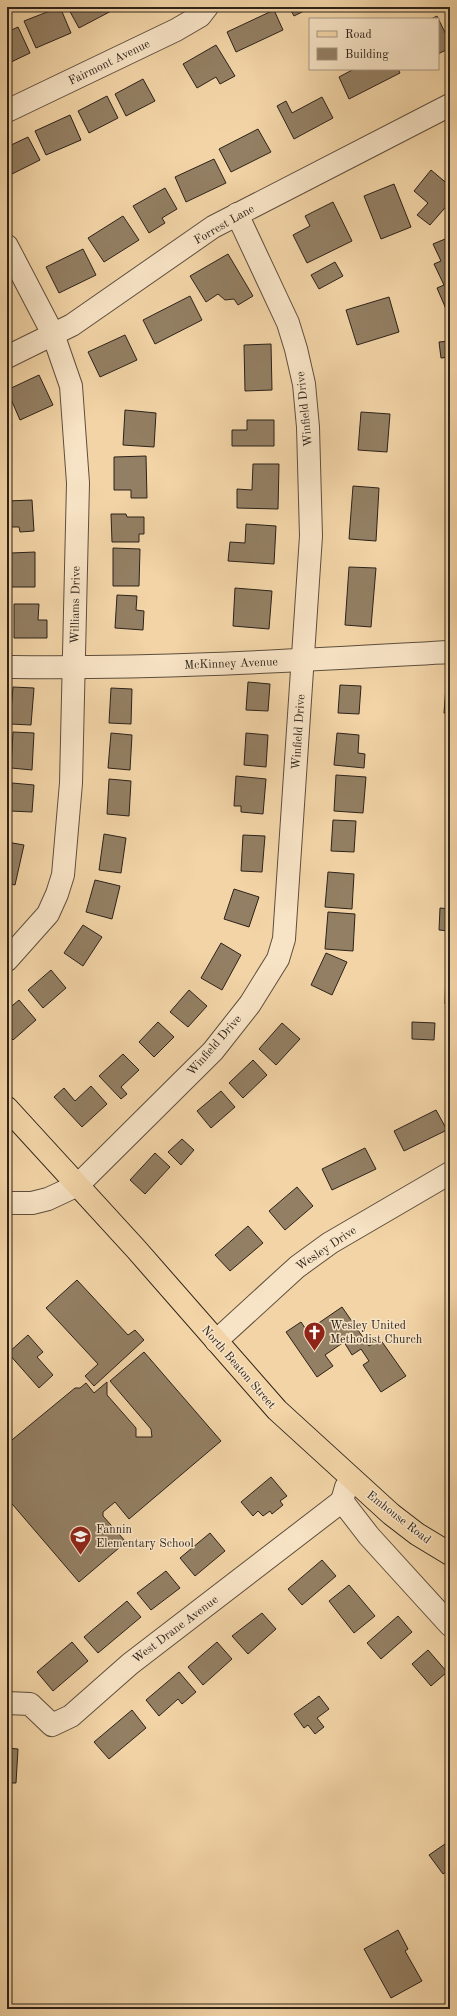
<svg xmlns="http://www.w3.org/2000/svg" width="457" height="2016" font-family="'Old Standard TT',serif">
<rect width="100%" height="100%" fill="#f2d4a6"/>
<filter id="stains"><feTurbulence type="fractalNoise" baseFrequency=".005" numOctaves="4"/><feColorMatrix values="0 0 0 0 .2 0 0 0 0 .09 0 0 0 0 .02 0 0 0 .5 -.17"/></filter>
<radialGradient id="worn" r=".72"><stop offset=".6" stop-color="#630" stop-opacity="0"/><stop offset="1" stop-color="#630" stop-opacity=".3"/></radialGradient>
<g fill="#937f63" stroke="#2d221a">
<path d="M60,7L71,33L36,48L24,21Z"/>
<path d="M70,7H114L115,9L79,28L68,8Z"/>
<path d="M289,7H312L294,16Z"/>
<path d="M274,10L283,30L236,52L227,32Z"/>
<path d="M437,16L450,43V48L438,54V19H431Z"/>
<path d="M18,27L30,53L7,64V32Z"/>
<path d="M216,45L235,76L220,84L216,77L197,88L183,64Z"/>
<path d="M354,69H398L400,73L349,99L339,77Z"/>
<path d="M143,79L155,101L126,116L115,94Z"/>
<path d="M107,96L118,118L89,133L78,111Z"/>
<path d="M322,97L333,118L294,139L277,106L286,101L292,113Z"/>
<path d="M70,115L81,140L46,155L35,131Z"/>
<path d="M258,129L271,152L231,172L219,149Z"/>
<path d="M28,137L40,160L8,176L7,147Z"/>
<path d="M214,159L226,183L186,202L175,177Z"/>
<path d="M431,170L450,186V202L430,225L417,215L428,203L414,191Z"/>
<path d="M394,184L411,227L381,239L364,196Z"/>
<path d="M165,188L177,209L162,218L165,223L149,233L133,206Z"/>
<path d="M333,202L352,241L307,263L293,235L310,226L305,216Z"/>
<path d="M123,216L139,240L104,262L88,238Z"/>
<path d="M450,237V307L446,309L437,288L444,285L434,264L441,261L433,244Z"/>
<path d="M83,249L96,275L59,293L46,267Z"/>
<path d="M228,254L253,296L238,305L234,299L225,300L218,294L206,302L190,276Z"/>
<path d="M335,262L343,276L319,289L311,275Z"/>
<path d="M190,296L202,320L155,344L143,320Z"/>
<path d="M389,297L399,332L357,345L346,310Z"/>
<path d="M125,335L137,360L100,377L88,352Z"/>
<path d="M450,341V357L441,358L439,342Z"/>
<path d="M271,344L272,390L245,391L244,345Z"/>
<path d="M39,375L53,405L20,420L7,390Z"/>
<path d="M125,410L156,413L154,447L123,445Z"/>
<path d="M361,412L390,414L387,452L358,450Z"/>
<path d="M7,415L12,426L7,428Z"/>
<path d="M247,420H274V446H232V430H247Z"/>
<path d="M146,456L147,498H131V490H114V457Z"/>
<path d="M253,464H279L278,509L237,508V489L252,490Z"/>
<path d="M353,486L379,488L376,541L349,539Z"/>
<path d="M32,500L34,531L20,532L19,527H7V501Z"/>
<path d="M111,514H126L127,517H144V534H139V542H112Z"/>
<path d="M246,524L276,526L274,564L228,561L230,542L245,543Z"/>
<path d="M113,548L140,549L139,586H113Z"/>
<path d="M35,552V587H11V553Z"/>
<path d="M349,567L376,568L371,627L345,625Z"/>
<path d="M235,588L272,591L269,629L233,626Z"/>
<path d="M448,590H450V616H447Z"/>
<path d="M117,595L137,596L136,610L144,611L143,630L115,628Z"/>
<path d="M14,604H39L38,620H47V638H14Z"/>
<path d="M248,682L270,684L268,711L246,710Z"/>
<path d="M340,685L361,686L359,714L338,713Z"/>
<path d="M13,687L34,688L31,725L10,724Z"/>
<path d="M446,687L450,688V714L444,713Z"/>
<path d="M111,688L132,689L131,724L109,723Z"/>
<path d="M13,732L34,733L32,770L11,768Z"/>
<path d="M111,733L132,735L130,770L108,768Z"/>
<path d="M246,733L268,735L266,767L244,765Z"/>
<path d="M337,733L359,735L358,753L365,754L364,768L334,765Z"/>
<path d="M336,775L366,777L363,813L334,811Z"/>
<path d="M236,776L266,779L263,814L241,812V806H234Z"/>
<path d="M109,779L131,781L129,816L107,814Z"/>
<path d="M12,783L34,785L32,812L10,811Z"/>
<path d="M333,820L356,821L354,852L331,851Z"/>
<path d="M104,834L126,838L121,873L99,870Z"/>
<path d="M243,835L265,836L262,872L241,871Z"/>
<path d="M7,842L24,845L15,885L7,883Z"/>
<rect x="447" y="869" width="3" height="29"/>
<path d="M328,872L354,874L352,909L325,907Z"/>
<path d="M95,880L120,886L112,919L86,912Z"/>
<path d="M234,889L259,897L249,927L224,919Z"/>
<path d="M440,908L450,909V957H448L449,931L439,930Z"/>
<path d="M328,912L355,914L353,951L325,949Z"/>
<path d="M83,925L102,937L83,966L64,953Z"/>
<path d="M221,943L241,955L222,990L201,978Z"/>
<path d="M326,953L347,962L332,995L311,985Z"/>
<path d="M446,969H450V1004H445Z"/>
<path d="M51,970L66,988L43,1008L28,990Z"/>
<path d="M189,990L207,1006L188,1027L170,1012Z"/>
<path d="M19,1000L36,1020L13,1040L7,1034V1010Z"/>
<path d="M158,1022L174,1037L154,1057L139,1042Z"/>
<path d="M412,1022L435,1023L434,1040L412,1039Z"/>
<path d="M282,1023L300,1039L276,1065L259,1049Z"/>
<path d="M123,1054L139,1070L121,1087L127,1094L121,1099L99,1076Z"/>
<path d="M253,1060L267,1075L243,1098L229,1083Z"/>
<path d="M91,1086L107,1104L82,1127L54,1097L64,1088L75,1101Z"/>
<path d="M221,1091L235,1107L211,1128L197,1111Z"/>
<path d="M436,1110L447,1130L404,1151L394,1131Z"/>
<path d="M182,1139L194,1150L181,1165L168,1152Z"/>
<path d="M365,1148L376,1169L332,1190L322,1169Z"/>
<path d="M155,1153L170,1167L145,1194L130,1180Z"/>
<path d="M297,1187L313,1206L285,1230L269,1211Z"/>
<path d="M248,1226L263,1243L230,1271L215,1255Z"/>
<path d="M77,1280L128,1335L135,1330L144,1340L94,1386L85,1376L98,1364L46,1308Z"/>
<path d="M342,1307L369,1346L380,1339L406,1376L381,1392L363,1365L369,1361L361,1349L352,1355L344,1342L325,1355L333,1366L317,1377L286,1332L301,1322L307,1331Z"/>
<path d="M28,1335L43,1352L37,1357L53,1375L39,1388L8,1353Z"/>
<path d="M144,1352L221,1441L129,1519L115,1502L103,1512V1516L126,1542L79,1582L7,1498V1444L75,1388H80L86,1383L94,1393L107,1382V1395L136,1428V1437H152L151,1429L110,1381Z"/>
<path d="M271,1477L287,1496L280,1501L283,1505L272,1514L270,1511L263,1516L258,1511L253,1516L241,1502Z"/>
<path d="M210,1533L225,1551L195,1576L180,1558Z"/>
<path d="M322,1560L336,1576L302,1605L288,1589Z"/>
<path d="M166,1571L180,1588L151,1610L137,1593Z"/>
<path d="M349,1585L375,1616L354,1633L329,1601Z"/>
<path d="M127,1601L141,1617L98,1653L84,1637Z"/>
<path d="M262,1613L276,1629L248,1654L232,1636Z"/>
<path d="M398,1616L412,1632L381,1659L367,1643Z"/>
<path d="M72,1642L88,1661L53,1691L37,1672Z"/>
<path d="M217,1642L232,1659L203,1685L188,1667Z"/>
<path d="M428,1650L447,1672L431,1686L412,1664Z"/>
<path d="M179,1672L196,1692L182,1704L178,1699L159,1716L146,1700Z"/>
<path d="M319,1696L329,1709L317,1718L324,1727L315,1734L308,1725L304,1728L294,1714Z"/>
<path d="M132,1710L146,1728L109,1759L94,1742Z"/>
<path d="M7,1748L18,1749L16,1783H7Z"/>
<path d="M445,1844L450,1851V1869L443,1874L429,1855Z"/>
<path d="M398,1930L408,1949L405,1951L422,1981L391,1998L364,1949Z"/>
</g>
<g fill="none" stroke-linecap="round" stroke-linejoin="round">
<defs>
<g id="minor">
<path d="M7,111L176,30L200,16L207,7"/>
<path d="M7,246L53,334L71,386L78,483L71,783L63,875L57,894L48,914L7,960"/>
<path d="M7,357L72,325L213,227L450,105"/>
<path d="M12,667C158,669 304,660 450,652"/>
<path d="M7,1203H32L48,1199L78,1185L213,1051L250,1004L278,959L284,939L311,536L308,427L304,384L296,349L288,323L237,214"/>
<path d="M216,1341L297,1267L330,1243L450,1173"/>
<path d="M346,1487L342,1501L369,1536L450,1625"/>
<path d="M7,1703L30,1704L52,1725L71,1716L130,1664L342,1501"/>
</g>
<path id="major" d="M7,1108L136,1249L277,1410L391,1514L417,1534L450,1554"/>
</defs>
<use href="#minor" stroke="#5e4e3d" stroke-width="24"/>
<use href="#major" stroke="#2d221a" stroke-width="24"/>
<use href="#minor" stroke="#f7e3c5" stroke-width="22"/>
<use href="#major" stroke="#f2d4a6" stroke-width="22"/>
</g>
<defs>
<symbol id="church-pin" viewBox="-11 -11 22 30"><path d="M0 17L-7.5 6A9.5 9.5 0 1 1 7.5 6Z" fill="#8f2418" stroke="#f7e3c5"/><path d="M-1.2-6h2.4v3.5h3.3v2.4h-3.3V6h-2.4V-.1h-3.3v-2.4h3.3Z" fill="#fff"/></symbol>
<symbol id="school-pin" viewBox="-11 -11 22 30"><path d="M0 17L-7.5 6A9.5 9.5 0 1 1 7.5 6Z" fill="#8f2418" stroke="#f7e3c5"/><path d="M0-5L7-2L0 1L-7-2ZM-4 1L0 2.5L4 1V4Q0 6-4 4Z" fill="#fff"/></symbol>
</defs>
<g fill-rule="evenodd">
<use href="#church-pin" x="302" y="1320" width="25" height="34"/>
<use href="#school-pin" x="68" y="1524" width="25" height="34"/>
</g>
<g text-anchor="middle" stroke-width="3" stroke-linejoin="round" paint-order="stroke">
<g font-size="12" fill="#2d221a" stroke="#f7e3c5">
<text transform="translate(109 62) rotate(-26)" y="4">Fairmont Avenue</text>
<text transform="translate(224 224) rotate(-30)" y="4">Forrest Lane</text>
<text transform="translate(304 409) rotate(-96)" y="4">Winfield Drive</text>
<text transform="translate(75 605) rotate(-89)" y="4">Williams Drive</text>
<text transform="translate(231 663) rotate(-2)" y="4">McKinney Avenue</text>
<text transform="translate(298 732) rotate(-86)" y="4">Winfield Drive</text>
<text transform="translate(214 1045) rotate(-49)" y="4">Winfield Drive</text>
<text transform="translate(326 1248) rotate(-34)" y="4">Wesley Drive</text>
<text transform="translate(239 1367) rotate(49)" y="4">North Beaton Street</text>
<text transform="translate(399 1517) rotate(38)" y="4">Emhouse Road</text>
<text transform="translate(175 1629) rotate(-37)" y="4">West Drane Avenue</text>
</g>
<g font-size="12" fill="#2d221a" stroke="#f7e3c5" text-anchor="start">
<text x="330" y="1329">Wesley United<tspan x="330" dy="14">Methodist Church</tspan></text>
<text x="96" y="1533">Fannin<tspan x="96" dy="14">Elementary School</tspan></text>
</g>
</g>
<rect width="457" height="2016" fill="none" stroke="#f2d4a6" stroke-width="24"/>
<rect x="8" y="8" width="441" height="2000" fill="none" stroke="#2d221a" stroke-width="2"/>
<rect x="12" y="12" width="433" height="1992" fill="none" stroke="#2d221a"/>
<rect x="309" y="18" width="130" height="52" fill="#f7e3c5" stroke="#a69681"/>
<rect x="317" y="31" width="20" height="6" fill="#f2d4a6" stroke="#a69681"/>
<text x="345" y="38" font-size="12" fill="#2d221a">Road</text>
<rect x="317" y="48" width="20" height="12" fill="#937f63" stroke="#a69681"/>
<text x="345" y="58" font-size="12" fill="#2d221a">Building</text>
<rect width="100%" height="100%" filter="url(#stains)"/>
<rect width="100%" height="100%" fill="url(#worn)"/>
</svg>
